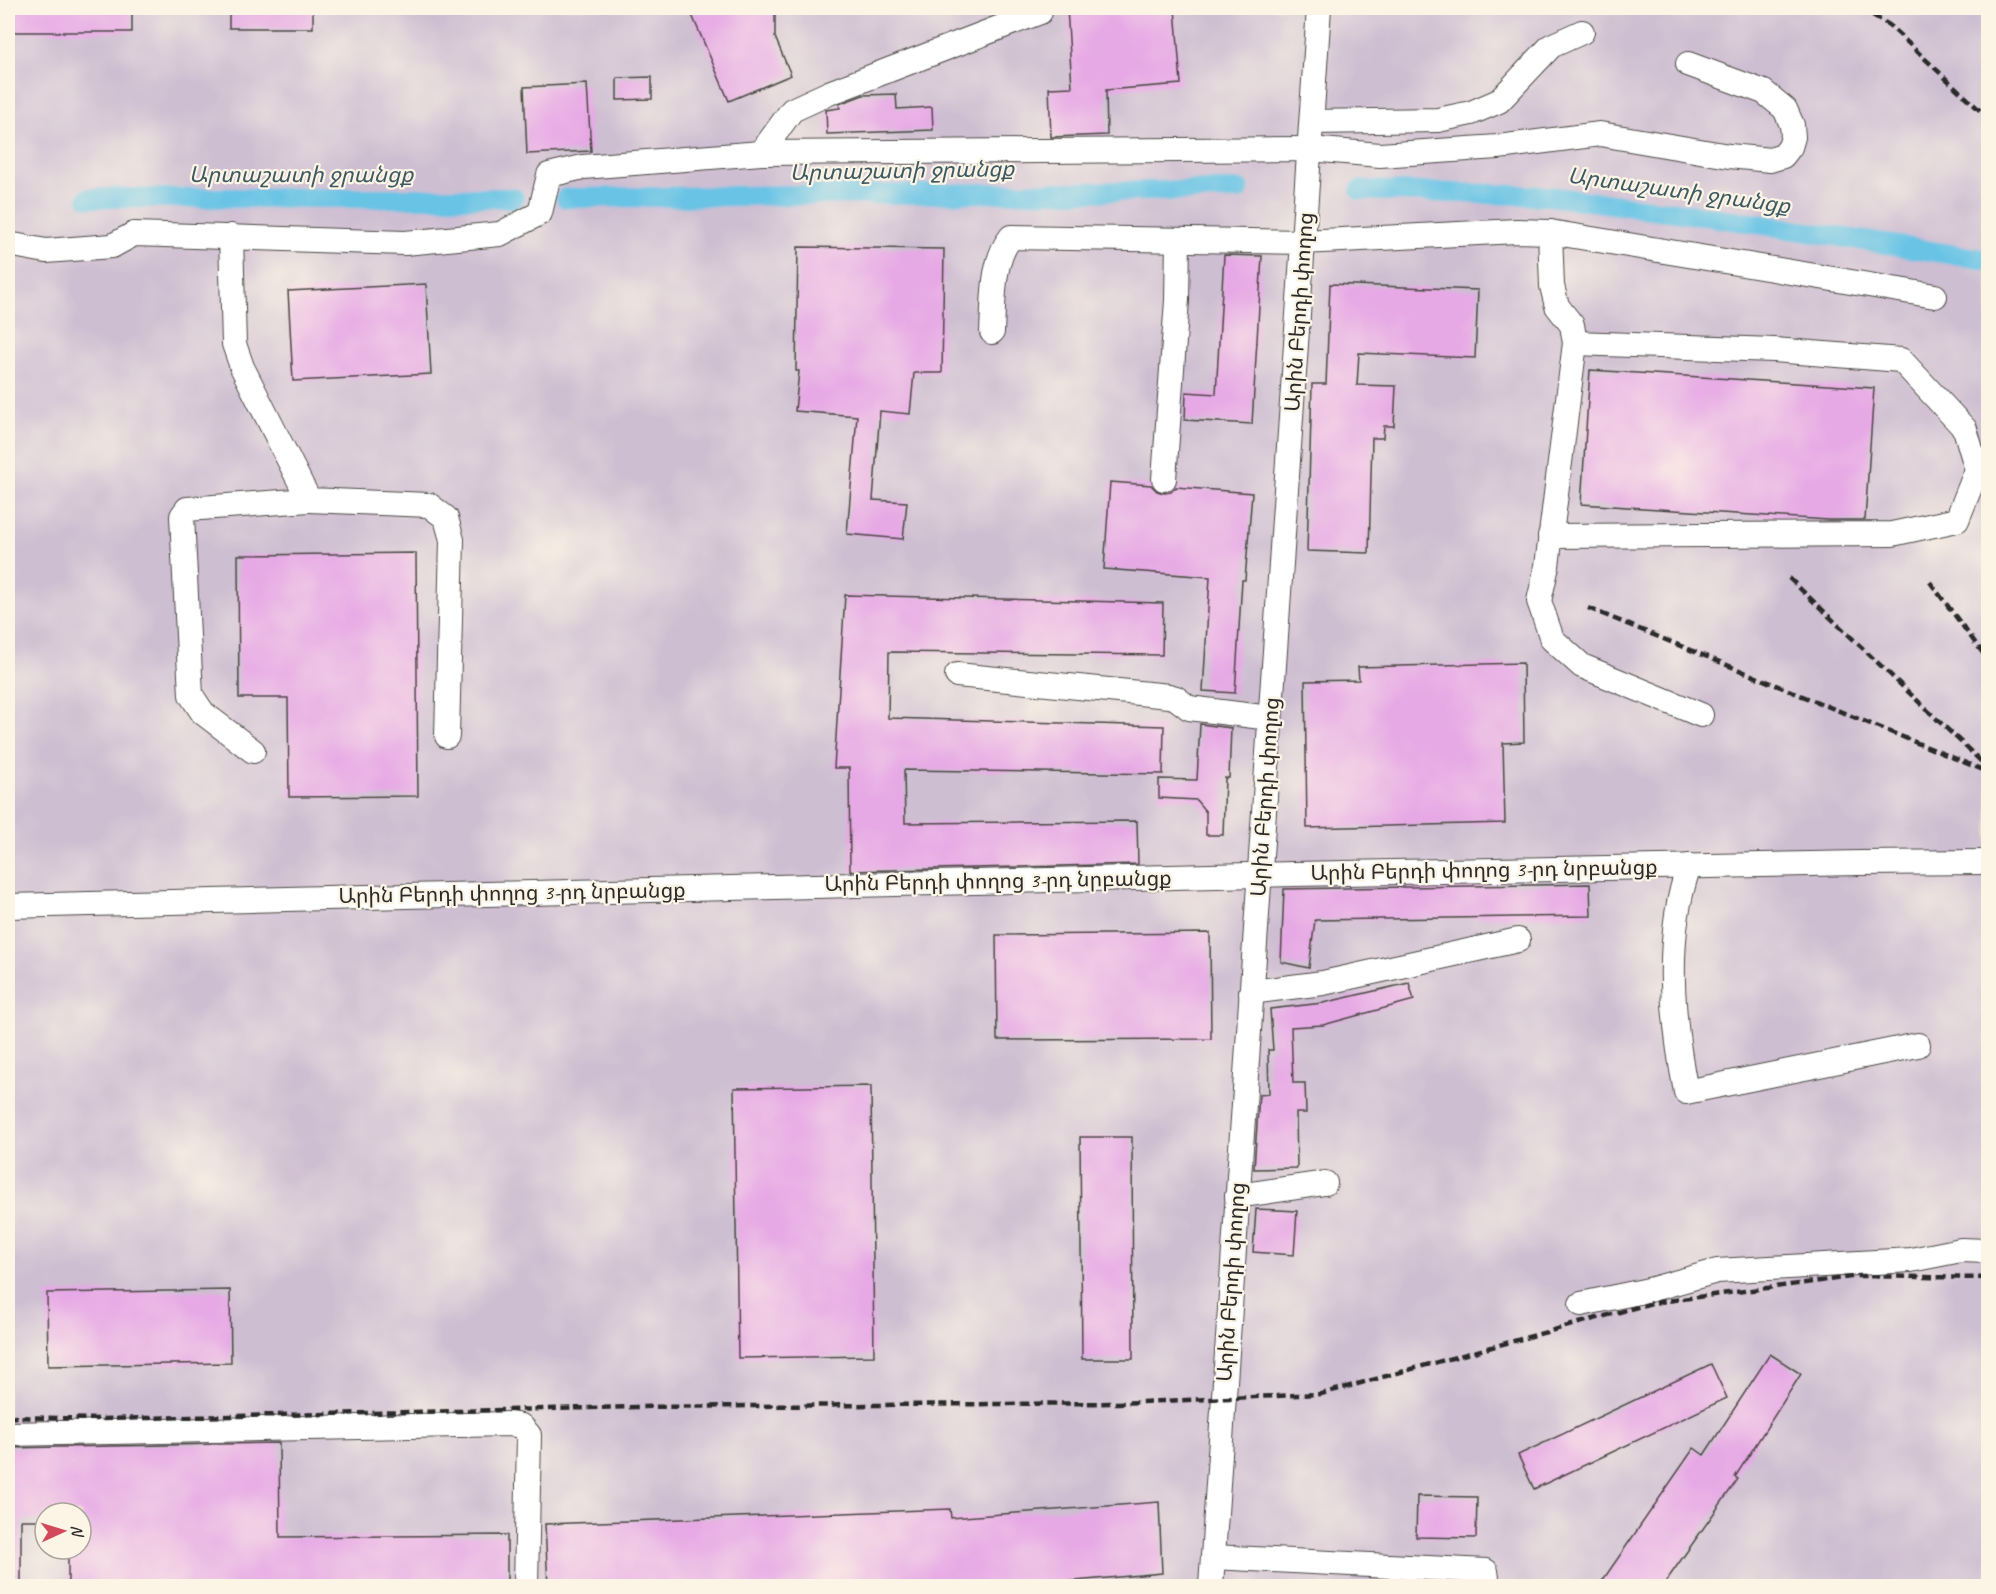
<svg xmlns="http://www.w3.org/2000/svg" width="1996" height="1594" font-family="Caveat,'Noto Sans Armenian',sans-serif">
<rect width="100%" height="100%" fill="#fcf5e5"/>
<filter id="ink" filterUnits="userSpaceOnUse"><feTurbulence type="fractalNoise" baseFrequency=".0167" numOctaves="2"/><feDisplacementMap in="SourceGraphic" scale="12" xChannelSelector="R" yChannelSelector="G"/><feConvolveMatrix kernelMatrix="1 2 1 2 8 2 1 2 1" color-interpolation-filters="sRGB"/></filter>
<filter id="wash" filterUnits="userSpaceOnUse"><feTurbulence type="fractalNoise" baseFrequency=".008" numOctaves="4" result="noise"/><feDisplacementMap in="SourceGraphic" scale="24" xChannelSelector="R" yChannelSelector="G"/><feGaussianBlur stdDeviation="1.35" result="paint"/><feColorMatrix in="noise" values="0 0 0 0 0 0 0 0 0 0 0 0 0 0 0 0 0 1.4 0 .05"/><feComposite in="paint" operator="in"/></filter>
<g filter="url(#wash)">
<rect width="100%" height="100%" fill="#f6e6ce"/>
<path fill="#cebed2" fill-rule="evenodd" d="M8,8H1988V1586H8ZM45,1513H81V1549H45Z"/>
<g fill="none" stroke-linecap="round" stroke-linejoin="round">
<g stroke="#67c3e5" stroke-width="20">
<path d="M1360,190L1548,196L1706,216L1988,260"/>
<path d="M88,198H514"/>
<path d="M566,198L1239,190"/>
</g>
</g>
<g id="blocks">
<g fill="#e6a9e5">
<rect x="8" y="8" width="124" height="24"/>
<rect x="229" y="8" width="84" height="20"/>
<path d="M689,8H775V37L791,75L729,101Z"/>
<path d="M1067,8H1175L1181,84L1106,90L1107,135L1051,137L1049,88L1072,87Z"/>
<path d="M652,77V99L617,100V78Z"/>
<path d="M587,84L591,151L527,154L524,87Z"/>
<path d="M896,94L897,109L932,107L933,130L827,134L826,110L840,108L839,104L863,95Z"/>
<path d="M798,247L944,249L942,373H914L910,414L880,411L873,500L907,502L903,539L847,534L857,416L795,411L799,371H796Z"/>
<path d="M1224,255L1262,256L1252,424L1185,420L1186,392L1216,394Z"/>
<path d="M426,284L431,374L293,381L288,291Z"/>
<path d="M1330,284L1478,290L1475,358L1359,353L1357,385L1396,386L1394,426H1384L1383,438H1372L1369,553L1307,551L1312,384H1326Z"/>
<path d="M1590,370L1874,388L1865,520H1828L1581,504Z"/>
<path d="M1110,482L1151,485L1157,491L1164,493L1171,492L1176,487L1252,493L1245,580H1242L1235,693L1203,691L1210,577L1104,569Z"/>
<path d="M416,553L418,796L289,797L288,698H239L238,555Z"/>
<path d="M845,595L1163,603L1162,655L889,652L888,718L1164,726L1163,774L904,770L905,823L1137,821L1138,864L850,871L849,768H834Z"/>
<path d="M1523,663L1524,742L1503,743L1505,823L1307,828L1305,681L1359,680L1358,667Z"/>
<path d="M1200,724L1231,728L1229,778H1225L1223,835H1206V812L1196,800L1159,798V779L1197,780Z"/>
<path d="M1590,884L1591,916L1315,920L1309,968L1281,962L1284,889Z"/>
<path d="M1210,933L1211,1039L997,1040L996,935Z"/>
<path d="M1409,983L1414,1000L1323,1025L1291,1027L1293,1083H1305L1306,1113H1296L1297,1168L1254,1169L1259,1095L1269,1094L1268,1050H1273L1270,1009L1323,1003Z"/>
<path d="M871,1086L874,1356L738,1358L734,1088Z"/>
<path d="M1080,1137H1132L1133,1359H1082Z"/>
<path d="M1256,1209L1297,1211L1294,1255L1253,1252Z"/>
<path d="M230,1290L231,1363L48,1366L47,1293Z"/>
<path d="M1770,1354L1801,1374L1735,1477L1738,1479L1662,1587H1598L1694,1448L1704,1455Z"/>
<path d="M1711,1364L1727,1398L1534,1489L1518,1455Z"/>
<path d="M279,1443L280,1537L507,1535V1587H68V1549H81V1513H45V1520H21V1587H8V1448Z"/>
<path d="M1417,1496L1477,1497L1476,1538L1416,1537Z"/>
<path d="M1159,1502L1162,1573L1008,1587H548L545,1524L950,1509L951,1518Z"/>
</g>
</g>
</g>
<g filter="url(#ink)">
<use href="#blocks" fill-opacity="0" stroke="#494743" stroke-width="1.5"/>
<g fill="none" stroke-linecap="round" stroke-linejoin="round">
<defs>
<g id="minor">
<path d="M1312,122L1438,120L1471,113L1499,101L1551,46L1582,32"/>
<path d="M761,153L792,110L829,93L1040,12"/>
<path d="M1550,232L1552,286L1557,306L1572,325L1575,343L1547,566L1539,601L1552,639L1582,666L1701,715"/>
<path d="M231,236L234,344L242,367L309,500L429,505L446,518L452,540L447,736"/>
<path d="M8,244L46,251L112,246L134,234L405,243L500,234L540,213L549,175L583,167L761,153L1310,149L1380,155L1498,147L1600,134L1729,156L1770,160L1783,156L1790,147L1793,137L1792,125L1785,109L1764,92L1688,64"/>
<path d="M992,332C994,301 991,262 1011,237L1303,242L1517,231L1550,232L1935,296"/>
<path d="M1164,479L1177,300L1178,241"/>
<path d="M1550,536L1892,534L1957,520L1977,470L1965,429L1901,360L1774,350L1575,343"/>
<path d="M957,675L1169,696L1176,698L1189,708L1270,718"/>
<path d="M253,751L203,713L191,695L182,516L187,509L309,500"/>
<path d="M1689,866C1664,937 1672,1019 1686,1092L1918,1045"/>
<path d="M8,906L1294,874L1860,863L1988,862"/>
<path d="M1251,992L1323,983L1518,940"/>
<path d="M1237,1196L1325,1183"/>
<path d="M1581,1304L1649,1290L1717,1271L1911,1260L1961,1250L1988,1251"/>
<path d="M8,1434L510,1424L521,1426L529,1435L526,1586"/>
<path d="M1213,1557L1486,1571L1488,1586"/>
<path d="M1211,1586L1319,8"/>
</g>
</defs>
<use href="#minor" stroke="#494743" stroke-width="26"/>
<use href="#minor" stroke="#fff" stroke-width="24"/>
<g stroke="#2b2b2b" stroke-width="4.5" stroke-dasharray="9 4.5" stroke-linecap="butt">
<path d="M1861,8L1889,25L1988,118"/>
<path d="M1789,578L1988,768"/>
<path d="M1930,582L1988,660"/>
<path d="M1588,608L1988,772"/>
<path d="M8,1417L102,1419L636,1407L1118,1403L1321,1394L1652,1303L1859,1276L1988,1278"/>
</g>
</g>
</g>
<g text-anchor="middle" stroke-width="4.5" stroke-linejoin="round" paint-order="stroke">
<g font-size="21" fill="#2b2b2b" stroke="#fcf5e5">
<text transform="translate(1299 312) rotate(-86)" y="7">Արին Բերդի փողոց</text>
<text transform="translate(1265 797) rotate(-86)" y="7">Արին Բերդի փողոց</text>
<text transform="translate(1484 870) rotate(-1)" y="7">Արին Բերդի փողոց 3-րդ նրբանցք</text>
<text transform="translate(998 881) rotate(-1)" y="7">Արին Բերդի փողոց 3-րդ նրբանցք</text>
<text transform="translate(512 893) rotate(-1)" y="7">Արին Բերդի փողոց 3-րդ նրբանցք</text>
<text transform="translate(1231 1282) rotate(-86)" y="7">Արին Բերդի փողոց</text>
</g>
<g font-size="22" font-style="italic" fill="#3d5963" stroke="#fcf5e5">
<text transform="translate(902 170) rotate(-1)" y="8">Արտաշատի ջրանցք</text>
<text x="301" y="182">Արտաշատի ջրանցք</text>
<text transform="translate(1679 190) rotate(8)" y="8">Արտաշատի ջրանցք</text>
</g>
</g>
<rect width="1996" height="1594" fill="none" stroke="#fcf5e5" stroke-width="30"/>
<g transform="translate(63 1531) rotate(86)"><circle r="28" fill="#fcf5e5" stroke="#a8a49b" stroke-width="1.5"/>
<path d="M0-4.5L10 22L0 15L-10 22Z" fill="#d1495b"/>
<text y="-9" font-size="16" font-weight="bold" text-anchor="middle" fill="#2b2b2b">N</text>
</g>
</svg>
